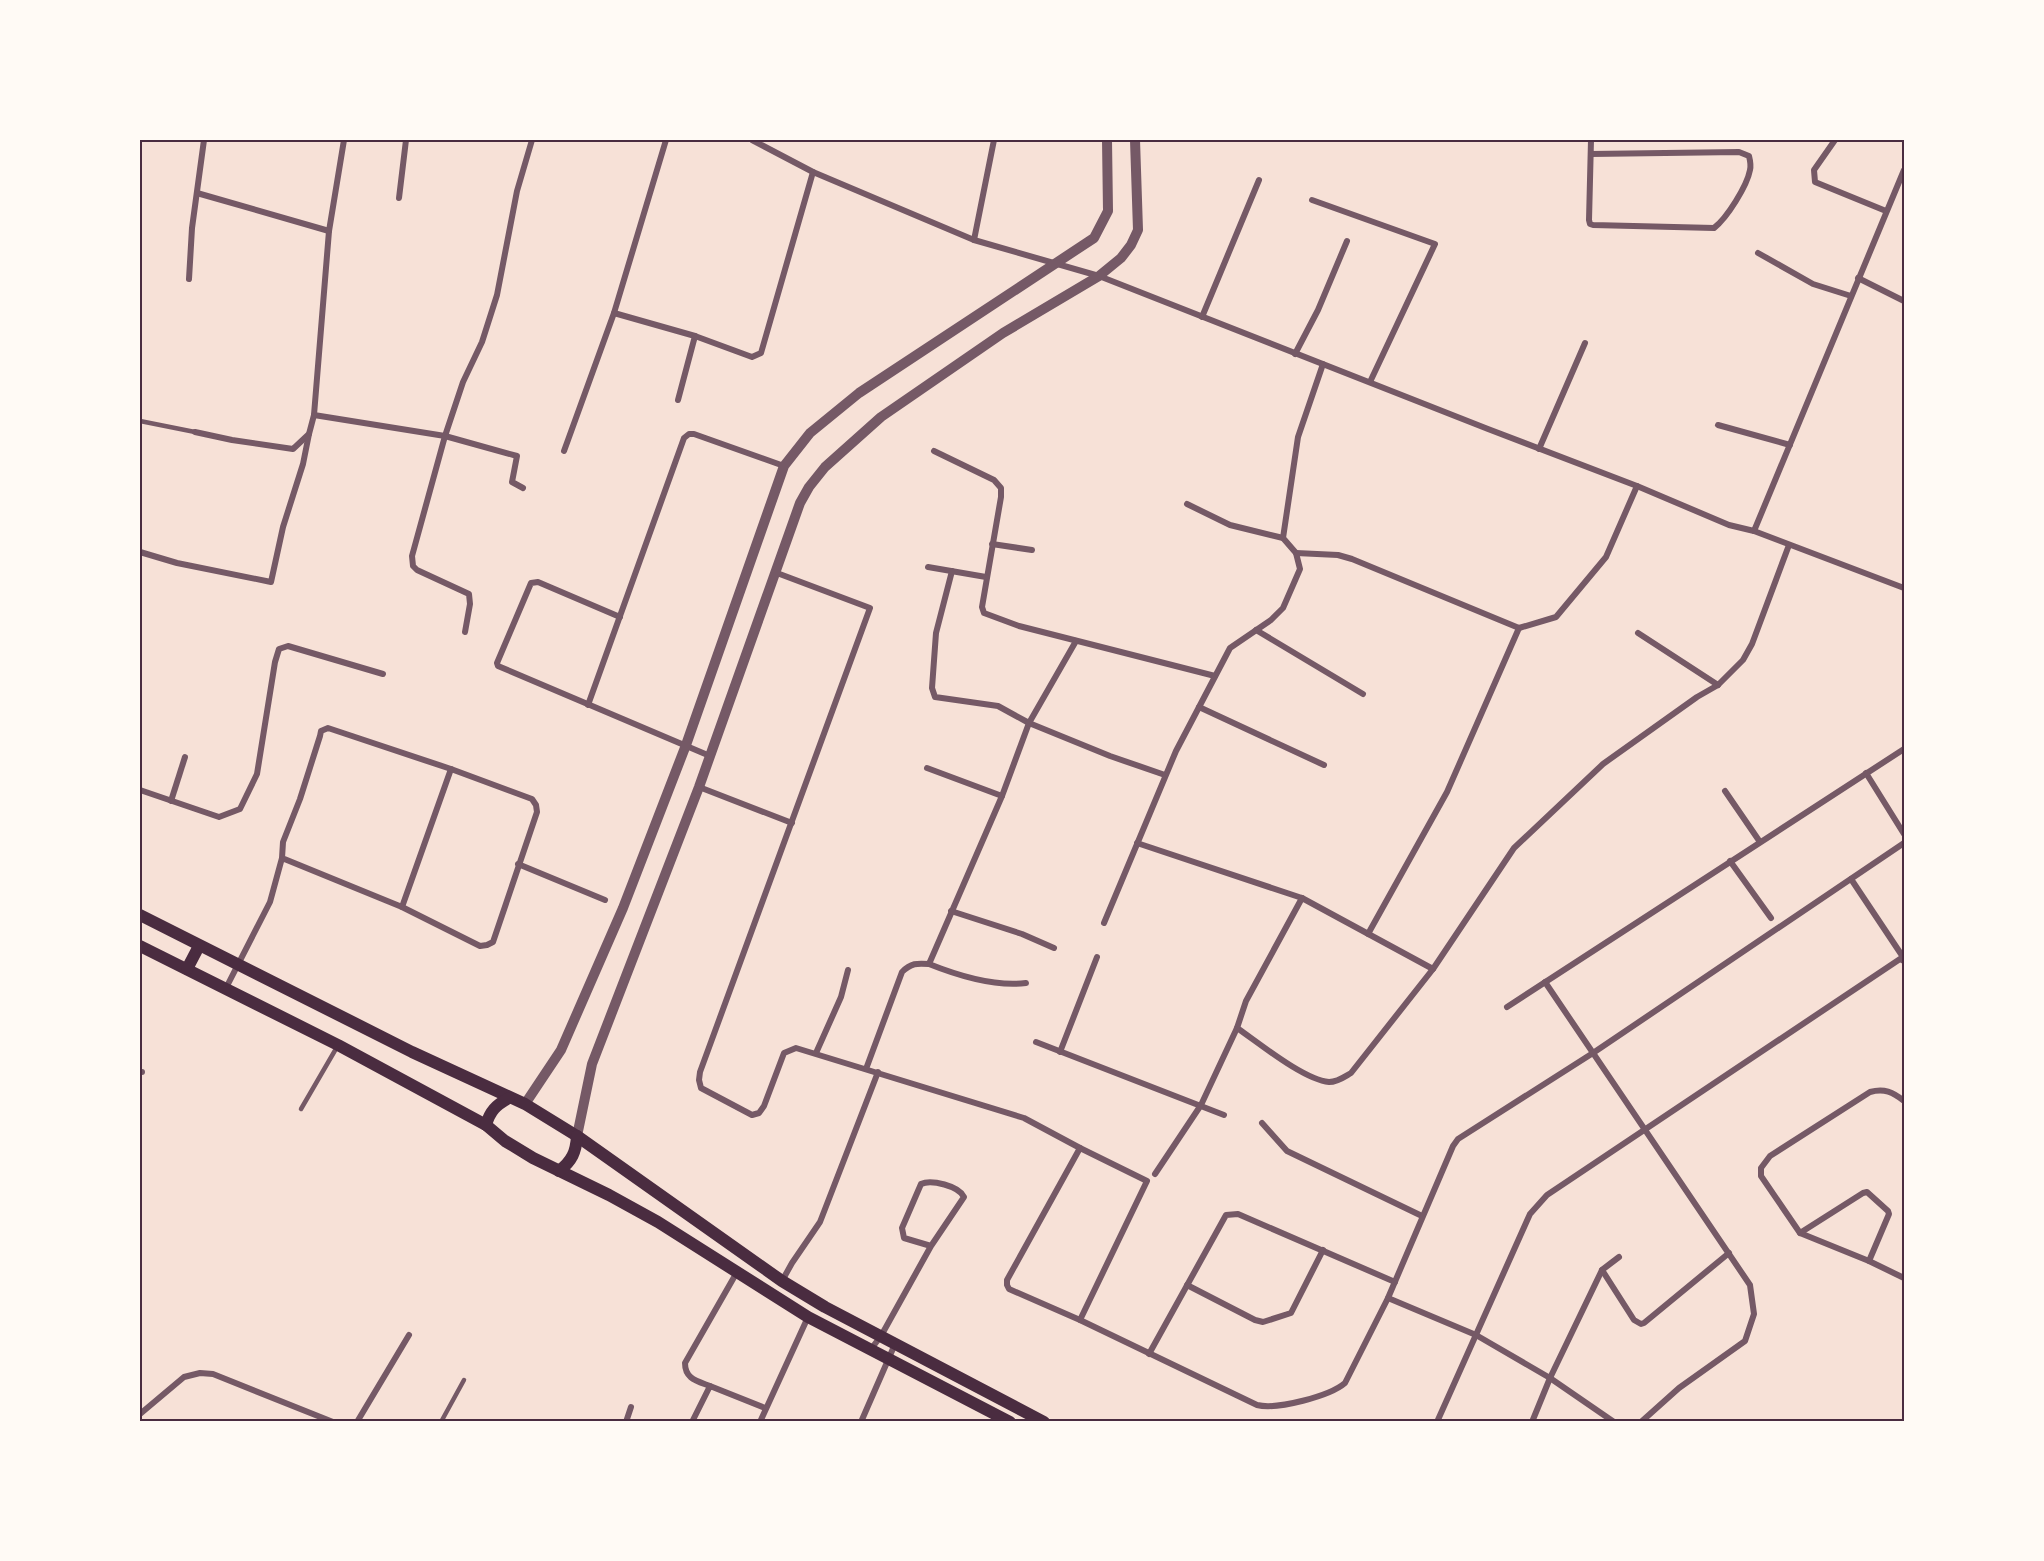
<svg xmlns="http://www.w3.org/2000/svg" width="2044" height="1561" font-family="Arial,sans-serif">
<rect width="100%" height="100%" fill="#f7e1d7"/>
<g fill="none" stroke-linecap="round" stroke-linejoin="round">
<g stroke="#755966" stroke-width="4.5">
<path d="M140,421L195,432"/>
<path d="M301,1109L337,1047"/>
<path d="M441,1422L464,1380"/>
</g>
<g stroke="#755966" stroke-width="6">
<path d="M344,140L329,231L314,415L445,436L517,456L512,482L523,488"/>
<path d="M752,140L813,172L974,240L1099,276L1488,429L1637,486L1729,525L1754,531L1904,588"/>
<path d="M1835,140L1814,170L1815,182L1886,211"/>
<path d="M1591,154L1739,152L1749,156C1750,160 1751,166 1750,170C1747,186 1727,218 1714,228L1593,225L1590,224L1589,220L1591,140"/>
<path d="M197,193L329,231"/>
<path d="M399,198L406,140"/>
<path d="M1312,200L1435,244L1370,382"/>
<path d="M974,240L994,140"/>
<path d="M1758,253L1813,284L1851,296"/>
<path d="M1858,278L1904,301"/>
<path d="M189,279L192,228L204,140"/>
<path d="M614,313L695,336L678,400"/>
<path d="M1202,317L1259,180"/>
<path d="M695,336L752,357L761,353L813,172"/>
<path d="M1295,354L1318,310L1347,241"/>
<path d="M1718,425L1790,445"/>
<path d="M195,432L232,440L293,449L309,434L314,415"/>
<path d="M1539,449L1585,343"/>
<path d="M564,451L614,313L666,140"/>
<path d="M934,451L994,480L1001,488V497L982,607L984,613L1019,626L1215,676"/>
<path d="M1187,504L1230,525L1283,538"/>
<path d="M1754,531L1904,170"/>
<path d="M992,544L1032,550"/>
<path d="M140,552L177,563L271,582L283,527L303,464L309,434"/>
<path d="M1296,553L1338,555L1352,559L1519,628L1556,617L1606,557L1637,486"/>
<path d="M928,567L986,577"/>
<path d="M952,571L936,633L932,688L935,697L998,706L1029,723L1110,756L1165,775"/>
<path d="M777,573L870,608L700,1072L699,1080L701,1088L752,1115L759,1113L764,1106L784,1053L796,1048L1024,1118L1080,1148L1147,1181L1080,1320"/>
<path d="M620,617L538,582L531,583L497,663L498,666L710,756"/>
<path d="M1256,630L1363,694"/>
<path d="M465,632L470,604L469,594L417,570L413,566L412,556L445,436L463,382L482,342L497,295L517,191L532,140"/>
<path d="M1638,633L1718,685"/>
<path d="M588,705L684,438L689,434H694L784,466"/>
<path d="M1199,707L1324,765"/>
<path d="M927,768L1002,796"/>
<path d="M1866,773L1904,834"/>
<path d="M699,787L792,823"/>
<path d="M140,790L219,817L240,809L257,774L275,662L279,649L288,646L383,674"/>
<path d="M1725,791L1760,842"/>
<path d="M171,801L185,757"/>
<path d="M1137,843L1302,898L1433,969L1514,848L1603,764L1697,697L1718,685L1743,660L1752,644L1789,545"/>
<path d="M1730,861L1771,918"/>
<path d="M518,864L605,900"/>
<path d="M402,907L451,769"/>
<path d="M951,911L1022,934L1054,948"/>
<path d="M1104,923L1176,751L1230,648L1271,620L1283,608L1300,569L1296,553L1283,538L1298,437L1323,364"/>
<path d="M1368,934L1447,792L1519,628"/>
<path d="M929,964C959,976 994,987 1026,983"/>
<path d="M1545,982L1750,1285L1754,1314L1745,1341L1679,1388L1641,1422"/>
<path d="M226,988L270,902L282,858L283,842L300,799L320,736L321,731L328,728L451,769L532,799L536,805L537,812L493,942L487,945L480,946L402,907L282,858"/>
<path d="M1507,1007L1904,749"/>
<path d="M1237,1028C1259,1043 1304,1080 1329,1082C1338,1082 1344,1077 1351,1073L1433,969"/>
<path d="M1036,1042L1224,1115"/>
<path d="M1060,1052L1097,957"/>
<path d="M816,1053L841,997L848,970"/>
<path d="M866,1069L902,972C911,963 917,963 929,964L1002,796L1029,723L1076,641"/>
<path d="M140,1072H142"/>
<path d="M1904,1101C1893,1092 1884,1088 1870,1092L1770,1156L1761,1168V1176L1800,1233L1869,1261L1904,1278"/>
<path d="M1262,1123L1287,1151L1422,1216"/>
<path d="M1080,1148L1007,1280V1285L1009,1289L1080,1320L1257,1405C1277,1410 1330,1396 1345,1383L1388,1298L1453,1146L1458,1139L1593,1053L1904,843"/>
<path d="M1155,1174L1201,1105L1237,1028L1246,1001L1302,898"/>
<path d="M1800,1233L1863,1193L1867,1192L1888,1211L1889,1214L1869,1261"/>
<path d="M1602,1270L1634,1320L1641,1324L1644,1323L1729,1253"/>
<path d="M782,1281L792,1263L820,1222L878,1072"/>
<path d="M1187,1285L1255,1320L1263,1322L1291,1313L1323,1250"/>
<path d="M1388,1298L1476,1335L1550,1378L1614,1422"/>
<path d="M871,1349L881,1336L931,1246L904,1238L902,1228L921,1184C931,1179 959,1186 964,1197L931,1246"/>
<path d="M1149,1354L1226,1215L1238,1214L1395,1282"/>
<path d="M710,1386C697,1381 685,1379 685,1363L737,1272"/>
<path d="M140,1414L184,1377L200,1373L213,1374L333,1422"/>
<path d="M357,1422L409,1335"/>
<path d="M626,1422L631,1407"/>
<path d="M692,1422L710,1386L765,1408"/>
<path d="M760,1422L808,1317"/>
<path d="M861,1422L895,1344"/>
<path d="M1437,1422L1530,1214L1547,1195L1903,957L1851,879"/>
<path d="M1532,1422L1550,1378L1602,1270L1619,1257"/>
</g>
<g stroke="#755966" stroke-width="10">
<path d="M1904,956V959"/>
<path d="M525,1104L561,1050L623,908L686,745L784,466L810,433L859,393L1094,238L1108,211L1107,140"/>
<path d="M577,1136L592,1064L699,787L800,503L809,487L825,467L881,417L1003,333L1099,276L1121,258L1131,245L1138,230L1135,140"/>
</g>
<g stroke="#4a2c40" stroke-width="12">
<path d="M140,915L412,1052L525,1104L577,1136L782,1281L825,1307L1044,1422"/>
<path d="M140,946L338,1045L486,1125L505,1141L533,1158L609,1195L658,1222L808,1317L1010,1422"/>
<path d="M187,969L199,946"/>
<path d="M486,1125C490,1111 496,1105 509,1098"/>
<path d="M559,1171C572,1161 576,1152 577,1136"/>
</g>
</g>
<rect width="2044" height="1561" fill="none" stroke="#fffaf5" stroke-width="282"/>
<rect x="141" y="141" width="1762" height="1279" fill="none" stroke="#4a2c40" stroke-width="2"/>
</svg>
